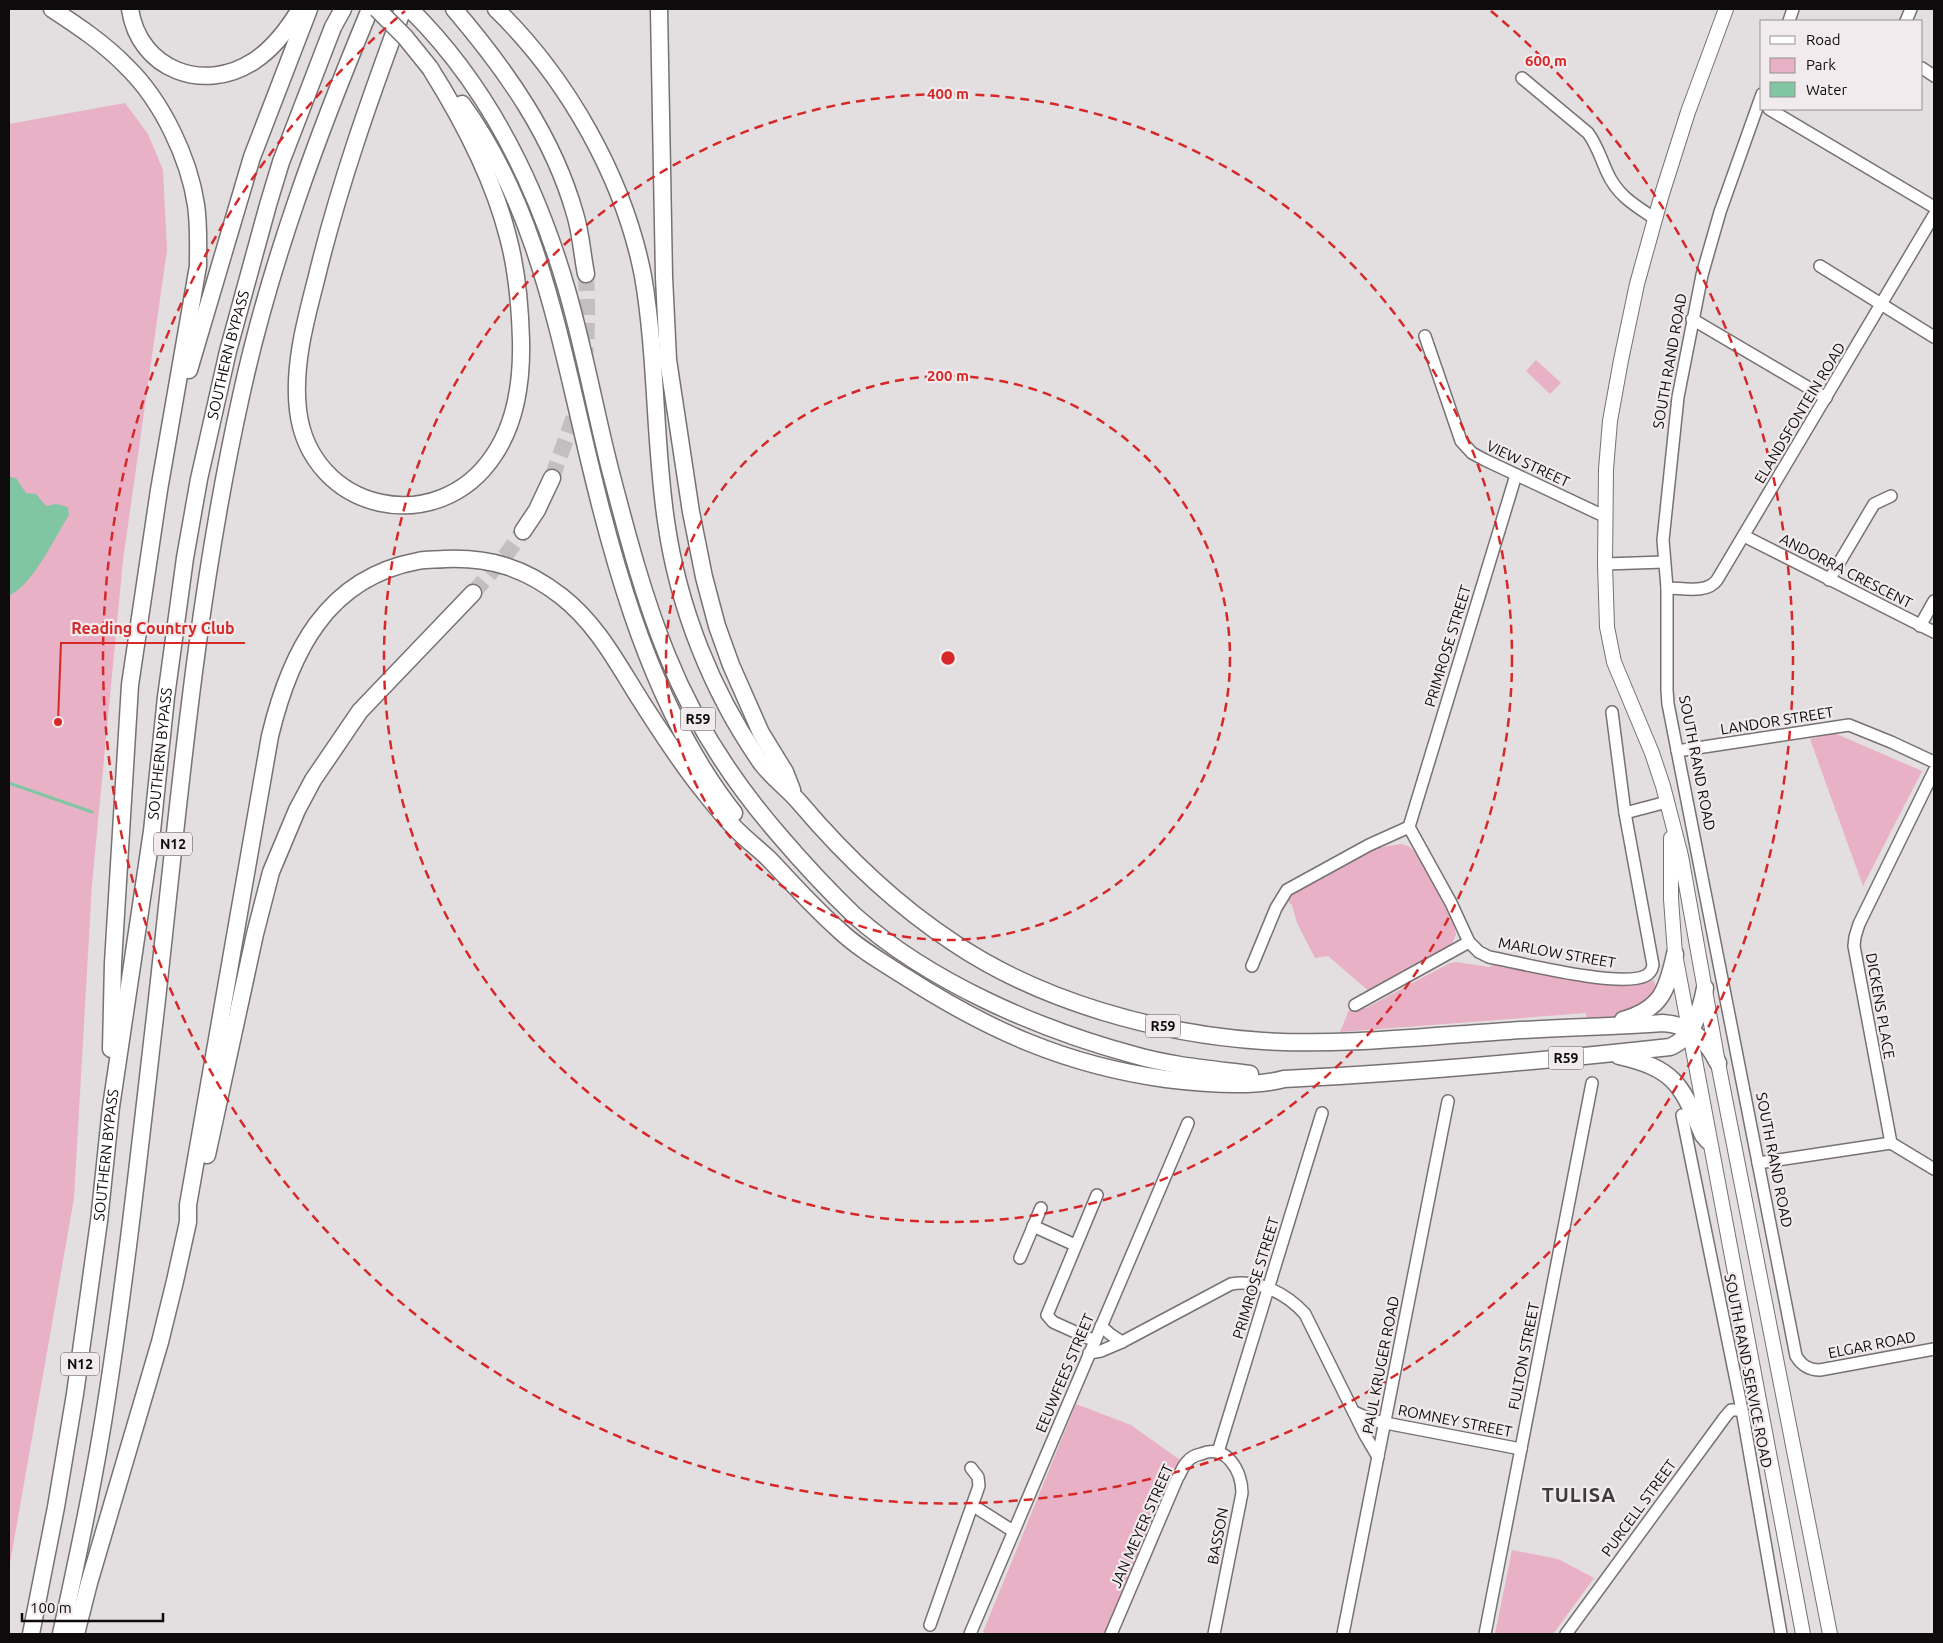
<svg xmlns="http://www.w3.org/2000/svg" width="1943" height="1643" font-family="Ubuntu,sans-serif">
<rect width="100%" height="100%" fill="#e3dedf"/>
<g fill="#e8b1c5">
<path d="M125,103L148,134L163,170L167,250L123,560L92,884L74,1198L9,1569V124Z"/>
<path d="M1536,360L1561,383L1550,394L1526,371Z"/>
<path d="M1834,733L1922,771L1863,886L1810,739Z"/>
<path d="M1401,844L1408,846L1416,852L1454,924L1456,935L1450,947L1370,992L1328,956L1315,958L1297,923L1292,905L1286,900L1291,894L1375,848Z"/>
<path d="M1456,962L1489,967L1496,964C1529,971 1628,996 1654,980L1658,997L1624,1017L1601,1019L1586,1017V1013L1340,1032L1349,1010L1356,1007L1366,1008L1450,963Z"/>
<path d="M1076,1404L1131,1425L1180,1460L1105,1634H989L983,1632Z"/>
<path d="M1512,1550L1558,1559L1594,1578L1553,1634H1495Z"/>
</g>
<path fill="#81c6a2" d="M9,477L16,478L26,493L36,494L46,506L56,504L68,507L69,515C53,540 35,582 9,596Z"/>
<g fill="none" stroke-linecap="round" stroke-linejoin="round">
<path stroke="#81c6a2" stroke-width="3" d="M9,783L92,812"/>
<g stroke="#c3bebf" stroke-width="16" stroke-dasharray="16 8" stroke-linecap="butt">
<path d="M552,478C561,451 573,424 579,397C588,356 588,315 586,274"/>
<path d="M473,593L506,555L523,531"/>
</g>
<defs>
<g id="minor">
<path d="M1789,21L1793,9"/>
<path d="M1906,21L1911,9"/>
<path d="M1922,68L1934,76"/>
<path d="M1522,78L1588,133C1597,145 1601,159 1607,172C1617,195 1634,205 1654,218"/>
<path d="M1762,94L1720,212L1702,275L1678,397L1663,540L1667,588V690L1668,704L1796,1356C1802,1366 1809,1370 1820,1370L1934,1349"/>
<path d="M1769,109L1934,207"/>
<path d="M1820,266L1934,337"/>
<path d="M1692,319L1826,398"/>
<path d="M1425,336L1461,441L1472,453L1485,460L1606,517"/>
<path d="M1516,475L1409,827L1451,903L1469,942L1479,952L1489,957C1521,963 1619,988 1645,976C1650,974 1652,970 1653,965L1625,813L1612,712"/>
<path d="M1744,536L1934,632"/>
<path d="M1605,564L1664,562"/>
<path d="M1829,580L1874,504L1891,496"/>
<path d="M1667,588C1683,588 1707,594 1717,580L1934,215"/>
<path d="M1920,626L1934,601"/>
<path d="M1677,751L1849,725L1891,742L1934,762"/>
<path d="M1625,813L1667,802"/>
<path d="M1252,966L1276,908L1287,890L1369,845L1409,827"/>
<path d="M1355,1005L1469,942"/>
<path d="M1682,1115L1742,1410L1781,1634"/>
<path d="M1891,1143L1854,946L1855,937L1859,924L1934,771"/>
<path d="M1758,1163L1891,1143L1934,1169"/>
<path d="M1033,1226L1075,1245"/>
<path d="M1020,1258L1041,1208"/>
<path d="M1101,1326L1110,1334L1122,1342"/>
<path d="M1095,1341L1053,1322L1047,1315L1097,1195"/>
<path d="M1089,1353L1101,1351L1122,1342L1231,1284C1259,1279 1287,1294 1305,1314L1365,1435L1378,1457"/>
<path d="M1354,1412L1375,1421L1521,1449"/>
<path d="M1218,1452L1322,1113"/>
<path d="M972,1505L1013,1531"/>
<path d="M930,1625L979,1486L978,1477L971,1468"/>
<path d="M970,1634L1188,1123"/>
<path d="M1111,1634L1177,1479C1180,1474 1183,1466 1187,1462C1190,1458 1196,1455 1201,1454C1226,1443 1242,1471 1242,1493L1214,1634"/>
<path d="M1343,1634L1448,1101"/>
<path d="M1485,1634L1592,1083"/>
<path d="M1566,1634L1725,1417L1731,1410H1742"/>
</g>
<g id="major">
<path d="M1726,9L1688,112L1662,194L1637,284L1621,360L1610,421L1606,469L1605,564L1607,627L1614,662L1652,753L1663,786L1681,856L1718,1063L1830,1634"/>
<path d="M1671,838V899L1675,954L1803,1634"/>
</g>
<g id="highway">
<path d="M52,9C78,26 105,44 127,67C162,101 189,158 196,205C199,225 198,246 198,266L159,490L130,685L113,963L111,1049"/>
<path d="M130,9C139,70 204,94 254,61C274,48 288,29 300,9"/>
<path d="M403,9C370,98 338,188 316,280C305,322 293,367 298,410C310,512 438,540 494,455C517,421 522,380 521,340C520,305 517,270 508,237C493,177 462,119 430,68"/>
<path d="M410,9C487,85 536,184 566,287C584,348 595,411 611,473C627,534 643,596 667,655C693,720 733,782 779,835C802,862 828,890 854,915C929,982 1038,1029 1134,1055C1172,1066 1211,1069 1250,1074"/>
<path d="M454,9C506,70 553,136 575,214C581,233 582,254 586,274"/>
<path d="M496,9C567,78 624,178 643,276C657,357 654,440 666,521C678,607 712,693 762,764C773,778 788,789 800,803C845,856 896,905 954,943C1042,1002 1158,1034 1263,1041C1345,1046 1427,1036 1508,1031C1560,1027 1611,1027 1663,1023C1690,1025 1706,1039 1718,1063"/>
<path d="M659,9L664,277L668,360L691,512L704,577L717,626L731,665L761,733L785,772L792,790"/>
<path d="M462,104C525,190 551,297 575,400C607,539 644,699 734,813"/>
<path d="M189,370L252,157L309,9"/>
<path d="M523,531L537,510L552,478"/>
<path d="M1623,1020C1661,1009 1667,991 1675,954"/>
<path d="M1619,1056C1676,1069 1681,1085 1703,1135L1708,1141"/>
<path d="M207,1155L255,934L271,872L297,810L313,780L360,711L473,593"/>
<path id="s1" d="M31,1634L56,1507L75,1394L99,1221L111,1107L152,831L166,697L185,558L199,479L228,351L268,205L281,162L333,27L343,9"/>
<path d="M61,1634C78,1555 95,1477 107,1397C127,1268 141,1137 156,1008C179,802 196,599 241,396C270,263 318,134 370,9"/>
<path d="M76,1634L89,1583L160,1342L175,1281L188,1222V1205L270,736C290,653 326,578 418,561C427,559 436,560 445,559C490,557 525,568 561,596C597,624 617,663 641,701C661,732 681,764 705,793C716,807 727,821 740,833C749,842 760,850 769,859C792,883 814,908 839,930C858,948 882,962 904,976C988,1030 1065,1065 1166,1079C1199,1083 1252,1088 1284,1079C1413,1073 1542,1061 1670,1047C1693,1038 1701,1010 1705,988"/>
</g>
</defs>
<use href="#minor" stroke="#777173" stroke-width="14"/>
<use href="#major" stroke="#777173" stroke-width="16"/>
<use href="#highway" stroke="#777173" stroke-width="19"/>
<use href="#minor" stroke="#fff" stroke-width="11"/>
<use href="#major" stroke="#fff" stroke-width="14"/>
<use href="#highway" stroke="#fff" stroke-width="16"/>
<defs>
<path id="highway-bridge" d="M377,9L405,37L430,68"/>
</defs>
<use href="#highway-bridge" stroke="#777173" stroke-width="19" stroke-linecap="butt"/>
<use href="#highway-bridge" stroke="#fff" stroke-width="16"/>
</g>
<g fill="none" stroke="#d62828" stroke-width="2.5" stroke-dasharray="9 6">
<circle cx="948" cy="658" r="282"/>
<circle cx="948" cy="658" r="564"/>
<path d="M1491 11A845 845 0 1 1 405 11"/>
</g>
<g text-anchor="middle" stroke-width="4.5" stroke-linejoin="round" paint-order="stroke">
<g fill="#f1ebed" stroke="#514e50" stroke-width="1">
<rect x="680.5" y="707.5" width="35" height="23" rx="4"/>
<rect x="154" y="832.5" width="38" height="23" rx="4"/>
<rect x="1145.5" y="1014.5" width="35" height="23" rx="4"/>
<rect x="1548.5" y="1046.5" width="35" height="23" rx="4"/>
<rect x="61" y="1352.5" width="38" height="23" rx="4"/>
</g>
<g font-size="14" font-weight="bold" fill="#0d0b0c">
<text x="698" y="724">R59</text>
<text x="173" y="849">N12</text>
<text x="1163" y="1031">R59</text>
<text x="1566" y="1063">R59</text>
<text x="80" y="1369">N12</text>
</g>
<g font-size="15" fill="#0d0b0c" stroke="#f1ebed">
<text dy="5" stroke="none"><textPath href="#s1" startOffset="1295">SOUTHERN BYPASS</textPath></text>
<text transform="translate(1670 361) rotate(-80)" y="5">SOUTH RAND ROAD</text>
<text transform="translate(1800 413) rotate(-59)" y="5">ELANDSFONTEIN ROAD</text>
<text transform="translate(1528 464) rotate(25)" y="5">VIEW STREET</text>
<text transform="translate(1846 571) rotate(27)" y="5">ANDORRA CRESCENT</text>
<text transform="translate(1448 646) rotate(-73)" y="5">PRIMROSE STREET</text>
<text transform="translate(1777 721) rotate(-9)" y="5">LANDOR STREET</text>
<text dy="5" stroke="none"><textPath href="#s1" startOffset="890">SOUTHERN BYPASS</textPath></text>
<text transform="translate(1697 763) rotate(79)" y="5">SOUTH RAND ROAD</text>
<text transform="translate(1557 953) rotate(10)" y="5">MARLOW STREET</text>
<text transform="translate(1880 1006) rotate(80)" y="5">DICKENS PLACE</text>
<text dy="5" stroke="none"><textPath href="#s1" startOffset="485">SOUTHERN BYPASS</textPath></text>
<text transform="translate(1774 1160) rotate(79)" y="5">SOUTH RAND ROAD</text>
<text transform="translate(1256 1278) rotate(-73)" y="5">PRIMROSE STREET</text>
<text transform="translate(1872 1345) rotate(-11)" y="5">ELGAR ROAD</text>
<text transform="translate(1524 1356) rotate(-79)" y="5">FULTON STREET</text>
<text transform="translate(1381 1365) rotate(-79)" y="5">PAUL KRUGER ROAD</text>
<text transform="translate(1748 1371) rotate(79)" y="5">SOUTH RAND SERVICE ROAD</text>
<text transform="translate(1065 1373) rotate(-67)" y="5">EEUWFEES STREET</text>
<text transform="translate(1455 1421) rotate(11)" y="5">ROMNEY STREET</text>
<text transform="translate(1639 1508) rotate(-54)" y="5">PURCELL STREET</text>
<text transform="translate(1142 1526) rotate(-66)" y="5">JAN MEYER STREET</text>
<text transform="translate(1218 1536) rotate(-79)" y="5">BASSON</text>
</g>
<g font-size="20" font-weight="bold" letter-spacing="1" fill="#3e3a3b" stroke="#f1ebed">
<text x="1579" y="1502">TULISA</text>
</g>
</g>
<circle cx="948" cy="658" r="8" fill="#d62828" stroke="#f1ebed" stroke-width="2.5"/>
<g font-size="15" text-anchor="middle" font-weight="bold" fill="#d62828" stroke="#f1ebed" stroke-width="4.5" stroke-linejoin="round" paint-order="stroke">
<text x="1546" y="66">600 m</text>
<text x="948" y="99">400 m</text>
<text x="948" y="381">200 m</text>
</g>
<path fill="none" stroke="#d62828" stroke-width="2" d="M58 722L61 643H245"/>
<circle fill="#d62828" stroke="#f1ebed" stroke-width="2" cx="58" cy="722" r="5"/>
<g font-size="16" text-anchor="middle" font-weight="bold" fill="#d62828" stroke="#f1ebed" stroke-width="4.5" stroke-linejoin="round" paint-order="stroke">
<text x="153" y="634">Reading Country Club</text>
</g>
<rect width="1943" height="1643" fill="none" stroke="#0d0b0c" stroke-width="20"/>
<rect x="1760" y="20" width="162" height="90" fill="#f1ebed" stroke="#969193"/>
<rect x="1770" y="36" width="25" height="8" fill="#ffffff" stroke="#969193"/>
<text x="1806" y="45" font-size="15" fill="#0d0b0c">Road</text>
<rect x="1770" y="58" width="25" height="15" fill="#e8b1c5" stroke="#969193"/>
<text x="1806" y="70" font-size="15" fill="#0d0b0c">Park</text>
<rect x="1770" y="82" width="25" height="15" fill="#81c6a2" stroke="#969193"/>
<text x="1806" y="95" font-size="15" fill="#0d0b0c">Water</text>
<path d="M22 1613v8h141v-8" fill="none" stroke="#0d0b0c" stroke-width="2.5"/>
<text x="30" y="1613" font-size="15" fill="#0d0b0c" stroke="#f1ebed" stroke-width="4" paint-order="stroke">100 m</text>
</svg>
